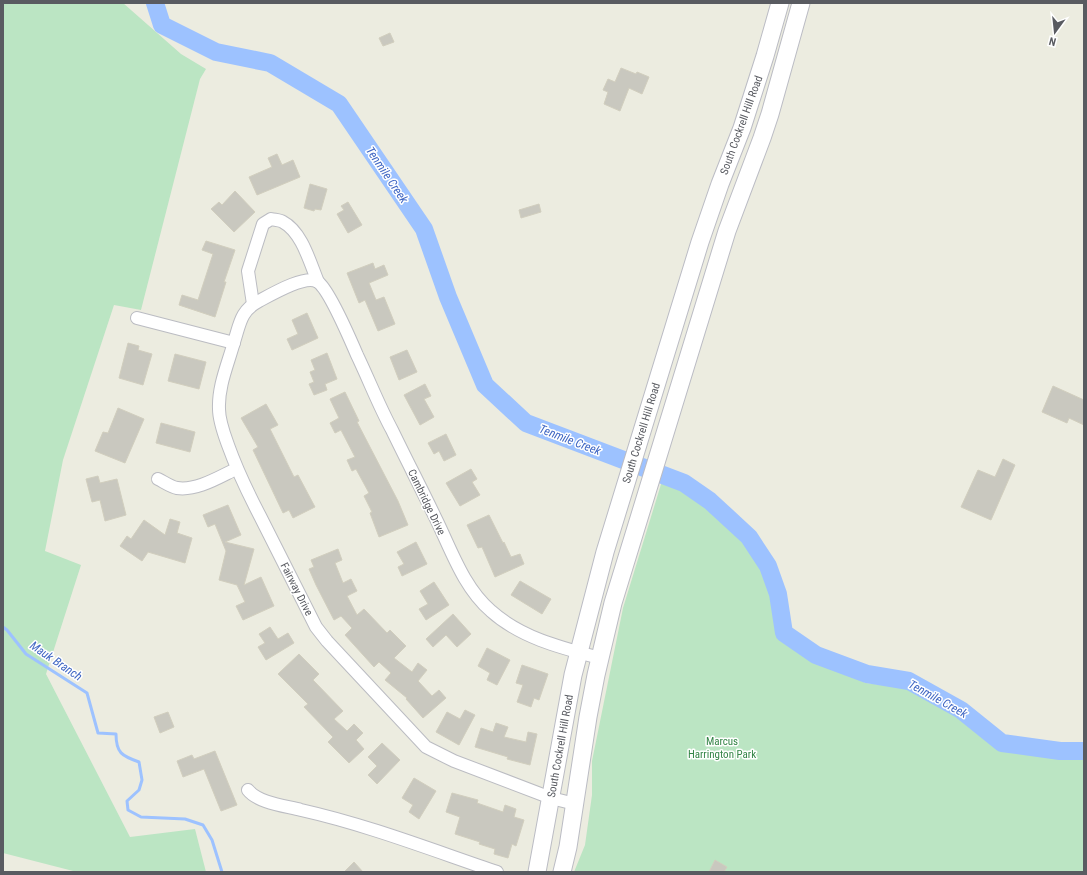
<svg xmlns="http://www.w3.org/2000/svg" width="1087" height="875" font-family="'Roboto Condensed',sans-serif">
<rect width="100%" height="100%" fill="#ecece0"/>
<g fill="#bbe5c3">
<path d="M3,3H123L181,54L206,69L200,79L141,310L114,305L63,460L45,551L81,565L46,674L130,837L195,829L206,872H77L3,853Z"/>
<path d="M662,481L684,490L745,539L764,565L772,593L779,635L813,659L866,683L908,688L957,717L1001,747L1084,757V872H574L585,845L592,795V761L623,608Z"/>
</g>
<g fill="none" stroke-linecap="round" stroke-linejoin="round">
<path stroke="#9dc2ff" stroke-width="3" d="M3,627L7,630L26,654L87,693L98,733L116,734C116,753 122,756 139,762L142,780L139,790L127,801L128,810L141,817L185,819L203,825L212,840L222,872"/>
<path stroke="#9dc2ff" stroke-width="18" d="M155,3L162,25L216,52L270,63L339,104L424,229L448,297L485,385L526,423L684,483L710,501L749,537L768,566L778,594L784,633L816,655L867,674L909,681L961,710L1002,743L1060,751H1084"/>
</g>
<g fill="#c9c8bf" stroke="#d1cebe">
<path d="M390,33L394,42L383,46L379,38Z"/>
<path d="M621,68L636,74L637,72L649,77L642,94L629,88L620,111L604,104L608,92L603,90L608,79L615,82Z"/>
<path d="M277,154L282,165L293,160L300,177L257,195L249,177L272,167L268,158Z"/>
<path d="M310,184L327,189L321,210L315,209L314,211L304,208Z"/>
<path d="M235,191L255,212L234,232L211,209L219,202L222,205Z"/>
<path d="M348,202L362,225L348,233L337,214L344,210L341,206Z"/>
<path d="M539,204L541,212L521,218L519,210Z"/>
<path d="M206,241L235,250L224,282H226L215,317L179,305L182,295L198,300L213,254L202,250Z"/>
<path d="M373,263L375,269L384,265L388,275L369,283L376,300L384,297L395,324L378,331L365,300L359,303L347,273Z"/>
<path d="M307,313L318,338L292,350L287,339L298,334L292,320Z"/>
<path d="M128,343L139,346L138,350L152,354L143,385L119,378Z"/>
<path d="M407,350L417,372L399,380L390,357Z"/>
<path d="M327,353L337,379L325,384L327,390L314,395L309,384L314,382L310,372L315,370L311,360Z"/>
<path d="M175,354L206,362L199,389L168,381Z"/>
<path d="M425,384L431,396L424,399L434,417L420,425L404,395Z"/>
<path d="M1053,386L1084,400V425L1069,418L1067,423L1042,412Z"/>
<path d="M345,392L359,421L357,422L398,501L408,525L379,537L370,513L372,512L364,496L369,493L356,469L352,471L347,460L355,457L341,430L335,433L330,423L339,418L330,399Z"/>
<path d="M266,404L278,425L270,429L294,477L298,475L315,507L293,518L289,510L283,513L253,450L258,447L241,418Z"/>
<path d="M118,408L144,419L125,463L95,451L103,432L108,433Z"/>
<path d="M161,423L195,432L190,452L156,443Z"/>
<path d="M446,434L456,455L444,461L439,451L434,454L428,443Z"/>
<path d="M1003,459L1015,465L991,520L961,507L978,470L995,477Z"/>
<path d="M471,469L477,479L472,482L480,495L460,506L446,483Z"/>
<path d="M98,476L100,483L117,479L126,515L105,521L100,500L92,502L86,479Z"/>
<path d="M228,505L241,535L225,542L254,549L244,585L261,577L274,606L243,620L236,606L245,602L237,585L219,580L226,551L215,524L208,527L203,515Z"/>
<path d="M489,515L503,543L504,542L511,557L520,554L524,564L495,577L482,547L478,548L467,525Z"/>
<path d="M170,519L180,522L177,533L192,538L185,563L148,552L142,561L120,546L127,536L131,539L144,520L165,535Z"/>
<path d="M416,542L427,564L402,576L398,567L404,564L397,552Z"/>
<path d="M338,549L342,560L335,563L343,583L351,579L357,591L347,596L357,615L364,609L387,633L390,630L406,646L394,658L412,672L418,663L427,670L418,681L432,696L439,690L446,698L423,718L406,699L407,698L385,680L391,673L379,662L374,667L345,635L352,628L341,616L334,620L316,585L309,569L314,567L311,560Z"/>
<path d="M520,581L551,599L542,614L511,595Z"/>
<path d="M434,582L449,605L426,620L419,609L428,604L420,591Z"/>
<path d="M453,614L471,634L457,647L446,635L433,647L426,639Z"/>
<path d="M270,627L278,639L288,633L294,643L266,660L258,647L265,643L259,634Z"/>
<path d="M487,648L510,660L497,685L487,680L490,673L478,666Z"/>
<path d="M299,654L319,674L313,680L343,711L334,719L347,731L354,724L363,733L356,740L364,749L349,763L328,742L333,737L304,707L308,704L278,674Z"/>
<path d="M522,665L548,674L539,700L534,698L531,707L517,702L523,685L516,683Z"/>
<path d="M465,710L475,715L459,745L436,732L447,712L460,719Z"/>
<path d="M168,712L174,727L160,733L154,717Z"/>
<path d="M496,723L508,727L504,737L526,742L528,732L537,734L530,765L507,759L508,757L475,747L481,728L493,732Z"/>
<path d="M382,743L400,760L377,784L368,775L377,766L368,757Z"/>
<path d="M215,751L237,805L221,811L204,769L183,777L177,761L192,755L194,759Z"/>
<path d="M414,778L436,791L419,819L409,812L413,805L402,798Z"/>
<path d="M452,793L478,800L477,803L503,812L505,805L516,809L514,817L524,820L516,846L512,844L508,858L494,854L495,849L479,844L480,842L455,834L460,817L446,812Z"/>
<path d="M715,860L727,867L724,872H709Z"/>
<path d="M354,862L363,872H344Z"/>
</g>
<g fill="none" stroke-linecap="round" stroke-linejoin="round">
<defs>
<g id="street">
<path d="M253,304L248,271L263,224L271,219C275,220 280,220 283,222C302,232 310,263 318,282"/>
<path d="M137,318L234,343"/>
<path d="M158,479C164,482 171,487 177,488C197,491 219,477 236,469"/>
<path d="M248,790C258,803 286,806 301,810C368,825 432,850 497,872"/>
<path d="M575,804L551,798L454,761L426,747L327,641L316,627C297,590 279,553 260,516C248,493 237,470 228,445C224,434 219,421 219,409C218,386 228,364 234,342C240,324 240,311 259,301C272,294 306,274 318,282C329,290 351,341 357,355C369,380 379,406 392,430C406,459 421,488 435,517C451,549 463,587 491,611C521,638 562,648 600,658"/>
</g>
<g id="secondary">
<path d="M537,872L573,675L605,552L700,242L720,184L742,128L765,56L780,3"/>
<path d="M562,872L568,847L588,717L596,675L613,603L727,231L762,138L770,114L801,3"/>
</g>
</defs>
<use href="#street" stroke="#bbbcc2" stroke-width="14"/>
<use href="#secondary" stroke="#bbbcc4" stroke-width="19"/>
<use href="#street" stroke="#fff" stroke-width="12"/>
<use href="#secondary" stroke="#fff" stroke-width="17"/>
</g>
<g text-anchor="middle" stroke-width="3" stroke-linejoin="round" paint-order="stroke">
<g font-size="11" fill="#595b61" stroke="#fff">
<text transform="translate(741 125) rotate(-70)" y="4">South Cockrell Hill Road</text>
<text transform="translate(641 433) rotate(-73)" y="4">South Cockrell Hill Road</text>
<text transform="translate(427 502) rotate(64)" y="4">Cambridge Drive</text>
<text transform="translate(297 589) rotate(63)" y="4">Fairway Drive</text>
<text transform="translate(560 746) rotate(-80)" y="4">South Cockrell Hill Road</text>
</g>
<g font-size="11" fill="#348547" stroke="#fff">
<text x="722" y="745">Marcus<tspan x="722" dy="13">Harrington Park</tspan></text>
</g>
<g font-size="12" font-style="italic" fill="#3f66c3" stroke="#fff">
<text transform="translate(387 175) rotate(56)" y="4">Tenmile Creek</text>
<text transform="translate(570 440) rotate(21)" y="4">Tenmile Creek</text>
<text transform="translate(56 661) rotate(34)" y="4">Mauk Branch</text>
<text transform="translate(938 699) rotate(29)" y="4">Tenmile Creek</text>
</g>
</g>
<rect width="1087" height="875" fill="none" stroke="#595b61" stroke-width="8"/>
<g transform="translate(1055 32) rotate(195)" stroke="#ffffff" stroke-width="3" paint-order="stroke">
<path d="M0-3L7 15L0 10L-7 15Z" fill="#595b61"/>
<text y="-6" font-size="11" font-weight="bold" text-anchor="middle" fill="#595b61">N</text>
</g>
</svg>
